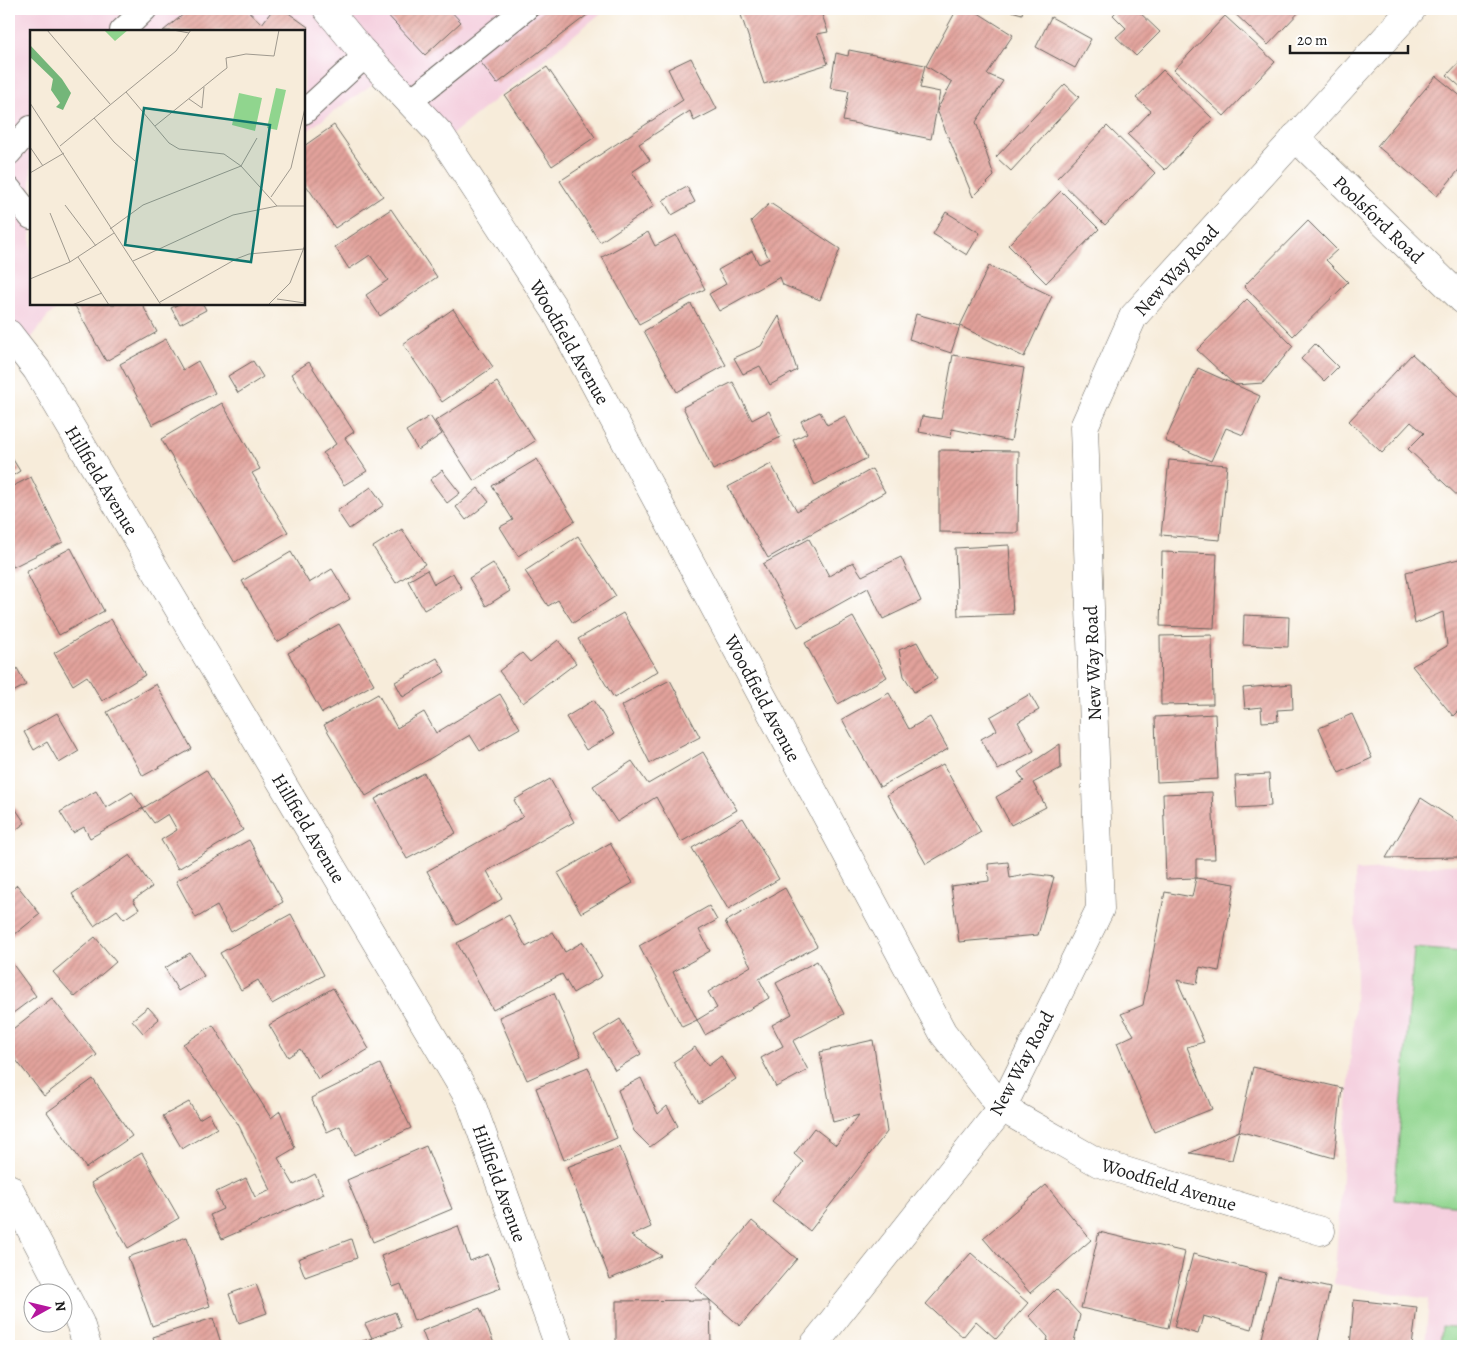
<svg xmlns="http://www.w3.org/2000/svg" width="1472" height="1355" font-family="Alegreya,serif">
<defs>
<pattern id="building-hatch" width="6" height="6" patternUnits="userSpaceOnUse" patternTransform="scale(1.25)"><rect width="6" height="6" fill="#e2a29b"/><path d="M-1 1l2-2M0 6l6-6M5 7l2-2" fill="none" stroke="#c18b85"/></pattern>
</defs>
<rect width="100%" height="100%" fill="#fff"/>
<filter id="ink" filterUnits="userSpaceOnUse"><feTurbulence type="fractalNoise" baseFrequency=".02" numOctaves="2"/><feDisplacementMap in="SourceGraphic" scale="10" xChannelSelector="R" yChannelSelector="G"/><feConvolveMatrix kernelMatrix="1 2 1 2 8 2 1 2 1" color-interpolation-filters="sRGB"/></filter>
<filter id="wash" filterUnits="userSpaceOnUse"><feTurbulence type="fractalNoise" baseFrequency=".0096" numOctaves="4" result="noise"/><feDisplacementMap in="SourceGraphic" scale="20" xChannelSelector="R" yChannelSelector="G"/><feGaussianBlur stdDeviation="1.12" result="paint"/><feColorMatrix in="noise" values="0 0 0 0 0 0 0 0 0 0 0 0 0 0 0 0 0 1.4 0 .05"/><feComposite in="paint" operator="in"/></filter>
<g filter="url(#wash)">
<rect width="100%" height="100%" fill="#f7ecda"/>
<g fill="#f4cfde">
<path d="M9,9H606L444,141L385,75L304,133V31H31V304H64L48,316L9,368Z"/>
<path d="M1463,864V1346H1425L1429,1299L1334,1284L1356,986L1355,871Z"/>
</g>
<g fill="#90d58e" stroke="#567855">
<path d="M1414,948L1463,952V1206L1394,1200Z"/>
<path d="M1442,1326L1463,1328V1346H1440Z"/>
</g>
<g id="blocks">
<g fill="url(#building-hatch)">
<path d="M190,9H246L262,24L273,9H283L308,27L304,31H163Z"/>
<path d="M382,9H449L461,22L425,55Z"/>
<path d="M545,9H595L497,84L479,60Z"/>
<path d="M739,9H820L828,32L817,34L828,64L764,84Z"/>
<path d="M957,9H972L1013,35L987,74L1003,81L976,122L994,176L973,197L937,110L952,82L926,66Z"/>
<path d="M1004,9H1023L1022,14Z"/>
<path d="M1119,9H1136L1160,32L1136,56L1116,37L1126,28L1113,15Z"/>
<path d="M1230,9H1302L1268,45Z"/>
<path d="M1225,16L1275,62L1224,116L1174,70Z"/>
<path d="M1051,17L1091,39L1075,68L1036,47Z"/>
<path d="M849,50L925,65L920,88L940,92L931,139L843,121L849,91L830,88L836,53L848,56Z"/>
<path d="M691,58L717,109L694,121L690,111L639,144L650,160L632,172L654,206L600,242L560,181L683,100L668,69Z"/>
<path d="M1463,58V89L1447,75Z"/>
<path d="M547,67L595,137L552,166L505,96Z"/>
<path d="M1163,70L1213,119L1165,170L1128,135L1151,111L1136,98Z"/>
<path d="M1436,76L1463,98V165L1437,196L1377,146Z"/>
<path d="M1065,84L1079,97L1011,171L996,157Z"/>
<path d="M334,125L383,196L335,228L304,182V146Z"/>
<path d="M1107,126L1155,173L1105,225L1057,178Z"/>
<path d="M687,187L695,202L672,215L663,200Z"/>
<path d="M1061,191L1099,229L1046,283L1008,245Z"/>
<path d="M770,203L840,249L820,300L783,285L780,277L719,311L709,294L726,284L718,270L752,251L759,264L769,259L751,221Z"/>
<path d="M391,209L437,277L380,316L366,295L388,280L370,255L349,269L335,247Z"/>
<path d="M946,212L980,233L967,255L933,234Z"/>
<path d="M1308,221L1337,250L1326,260L1348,282L1293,336L1244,286Z"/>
<path d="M648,232L655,246L676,235L705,289L639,324L602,257Z"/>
<path d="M989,266L1052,296L1024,357L960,326Z"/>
<path d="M1247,299L1293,346L1263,383L1235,385L1197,350Z"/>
<path d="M74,304H142L157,332L106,361Z"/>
<path d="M179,304H203L206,310L180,324L171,308Z"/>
<path d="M691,304L726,365L677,392L644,331Z"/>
<path d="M453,309L493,367L442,402L403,344Z"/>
<path d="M916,314L960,326L951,353L909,339Z"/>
<path d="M779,316L797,370L770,385L760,366L743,374L734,358L761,346Z"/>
<path d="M166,339L183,370L198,361L215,393L152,425L120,364Z"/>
<path d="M1315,344L1338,367L1324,381L1301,359Z"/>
<path d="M1412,354L1463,401V501L1408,449L1424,433L1411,422L1382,453L1349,421Z"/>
<path d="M953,355L1024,368L1011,441L952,429L951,438L919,432L922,416L941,419Z"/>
<path d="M253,361L263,377L238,393L228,376Z"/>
<path d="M309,362L354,432L345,438L367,471L344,485L323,453L336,444L291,374Z"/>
<path d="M1198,368L1260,396L1243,435L1226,428L1211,461L1165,441Z"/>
<path d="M497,382L535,441L474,481L435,421Z"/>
<path d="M733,382L752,420L769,411L781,437L713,470L683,407Z"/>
<path d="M222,403L260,469L252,473L288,532L235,563L161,439Z"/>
<path d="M820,412L827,425L845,416L867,458L815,485L793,440L807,433L801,421Z"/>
<path d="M430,416L442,434L418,450L406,431Z"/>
<path d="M939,450L1019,451L1018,533L939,532Z"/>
<path d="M9,453L20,471L9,478Z"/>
<path d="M537,459L575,521L518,556L500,527L513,520L492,486Z"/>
<path d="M1169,460L1227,465L1220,540L1161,535Z"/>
<path d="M771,464L797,511L872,469L885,492L768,558L728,487Z"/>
<path d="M442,470L460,493L447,503L430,480Z"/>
<path d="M31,477L63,542L13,567L9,559V488Z"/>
<path d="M371,487L384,505L349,529L337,511Z"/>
<path d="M478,488L489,502L466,520L456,507Z"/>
<path d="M402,529L425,564L396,583L373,547Z"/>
<path d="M578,536L616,596L573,623L558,600L548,606L525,571Z"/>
<path d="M809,539L829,576L853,562L862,576L901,557L921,601L883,619L868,588L798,627L763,564Z"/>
<path d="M1009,545L1013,614L958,616L955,548Z"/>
<path d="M71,548L104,611L59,635L26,572Z"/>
<path d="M291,552L309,583L332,569L350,599L277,642L242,581Z"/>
<path d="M1162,552L1217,554L1214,628L1160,626Z"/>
<path d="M1463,558V706L1453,716L1412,666L1447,646L1443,612L1415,624L1406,572Z"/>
<path d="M493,563L510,591L486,606L469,578Z"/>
<path d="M427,570L434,584L453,573L462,589L424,610L408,581Z"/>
<path d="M623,613L658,671L614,698L578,639Z"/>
<path d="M1244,615L1289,617L1288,647L1243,645Z"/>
<path d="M853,617L887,677L838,704L805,643Z"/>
<path d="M111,619L145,675L102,701L87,676L73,685L54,653Z"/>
<path d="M339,624L374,684L322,713L288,653Z"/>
<path d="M1212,635L1213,704L1161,705L1160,636Z"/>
<path d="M558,640L576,663L523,703L499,671L522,653L530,662Z"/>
<path d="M917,642L937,679L914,692L904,676L899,650Z"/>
<path d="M437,658L445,672L403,697L395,682Z"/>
<path d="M17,668L26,685L9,694V672Z"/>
<path d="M670,680L700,737L650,763L621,706Z"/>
<path d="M156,684L192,749L143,776L107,712Z"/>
<path d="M1292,684L1293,709L1277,710L1278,721L1262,722L1261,707L1245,709L1243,688Z"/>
<path d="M889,693L909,729L930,717L948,749L880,787L842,719Z"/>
<path d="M378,694L397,728L424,712L436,733L500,694L520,728L480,751L470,735L366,796L324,725Z"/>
<path d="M1030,694L1039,710L1018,722L1034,751L998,770L981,739L997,730L990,717Z"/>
<path d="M594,700L614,734L586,750L566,717Z"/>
<path d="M57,713L79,751L59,763L47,742L34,750L24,732Z"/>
<path d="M1215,714L1218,779L1157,782L1155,717Z"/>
<path d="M1352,714L1372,758L1339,773L1319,728Z"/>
<path d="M1060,744L1061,768L1033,783L1046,807L1011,825L996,797L1024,781L1018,772Z"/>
<path d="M703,752L737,810L681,842L656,797L617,822L593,786L632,761L648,784Z"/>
<path d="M943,764L981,832L926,864L887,795Z"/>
<path d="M206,770L243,830L178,869L161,840L177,830L168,814L154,823L143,808Z"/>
<path d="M424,773L456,833L407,859L375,799Z"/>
<path d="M1269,774L1271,806L1237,808L1235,776Z"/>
<path d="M550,779L574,822L487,871L502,899L457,925L427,871L523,817L514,800Z"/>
<path d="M96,791L106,808L132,792L143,808L90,838L84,827L73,833L60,812Z"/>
<path d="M1212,792L1215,859H1196V878L1166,879L1163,794Z"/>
<path d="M1421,798L1463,825V857L1386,858Z"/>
<path d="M9,799L25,823L9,835Z"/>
<path d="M743,818L779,879L728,909L692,848Z"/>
<path d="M249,840L283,902L231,932L217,906L196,918L176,881Z"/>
<path d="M610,843L633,883L581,913L558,873Z"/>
<path d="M130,855L152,887L133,900L139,909L124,919L117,910L94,926L72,894Z"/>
<path d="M1008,862L1010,878L1031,874L1054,877L1038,935L959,942L951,886L989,881L988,864Z"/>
<path d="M1196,878L1235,884L1219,971L1200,967L1197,984L1177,980L1204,1042L1187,1047L1212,1109L1154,1132L1117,1043L1134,1035L1121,1014L1143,1005L1165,892L1192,897Z"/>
<path d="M17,885L40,914L9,939V892Z"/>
<path d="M785,888L817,946L759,979L769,998L705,1035L697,1020L717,1008L708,992L751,966L725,922Z"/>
<path d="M709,906L717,920L699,930L710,951L673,972L697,1020L682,1027L639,946Z"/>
<path d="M291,914L324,975L272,1004L258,980L241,990L220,953Z"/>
<path d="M509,915L526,947L553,932L565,952L583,942L602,976L573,993L562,974L493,1010L457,943Z"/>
<path d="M95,937L116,962L75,997L53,972Z"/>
<path d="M190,953L204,976L178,991L165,968Z"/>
<path d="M9,959L36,996L9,1016Z"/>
<path d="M817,961L844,1014L793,1041L808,1070L776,1087L761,1058L783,1046L772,1025L792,1014L776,983Z"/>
<path d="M333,988L369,1049L318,1079L300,1049L288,1057L269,1025Z"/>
<path d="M554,993L581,1056L527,1080L499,1017Z"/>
<path d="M52,998L97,1055L44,1096L9,1051V1032Z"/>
<path d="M148,1007L159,1019L143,1033L132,1020Z"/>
<path d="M620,1019L641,1054L615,1070L594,1035Z"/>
<path d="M213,1025L271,1118L280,1111L295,1148L278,1158L294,1185L315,1174L324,1194L222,1239L210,1215L223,1209L216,1192L246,1178L255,1197L271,1190L238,1124L183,1044Z"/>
<path d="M873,1040L887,1132L810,1231L772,1201L803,1162L794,1154L814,1128L836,1145L859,1115L833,1122L820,1052Z"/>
<path d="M695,1047L708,1066L721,1056L736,1079L699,1103L673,1062Z"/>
<path d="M380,1064L411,1128L354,1155L340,1126L327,1132L311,1098Z"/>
<path d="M588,1067L617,1138L564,1160L536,1088Z"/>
<path d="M1253,1067L1342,1088L1334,1158L1239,1131Z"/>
<path d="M641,1078L658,1114L667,1106L678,1126L650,1147L634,1131L618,1090Z"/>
<path d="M93,1079L132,1136L86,1168L47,1112Z"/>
<path d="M189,1102L199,1119L209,1113L217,1128L182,1149L163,1116Z"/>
<path d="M1239,1131L1232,1160L1190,1153Z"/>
<path d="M426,1146L452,1209L373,1242L347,1180Z"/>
<path d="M620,1147L651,1227L631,1236L662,1256L610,1279L567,1167Z"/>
<path d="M142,1153L179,1218L128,1248L91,1183Z"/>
<path d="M1046,1185L1091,1240L1030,1293L983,1238Z"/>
<path d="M752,1221L797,1259L740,1326L710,1300L711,1346H616V1301L710,1300L695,1287Z"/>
<path d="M458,1226L470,1261L488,1254L501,1288L414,1321L401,1284L393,1287L381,1256Z"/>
<path d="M1099,1232L1185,1252L1168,1328L1081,1308Z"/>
<path d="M187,1237L210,1306L152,1326L128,1257Z"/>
<path d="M351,1239L357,1258L305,1277L298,1259Z"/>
<path d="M971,1253L1028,1303L996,1339L976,1321L963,1337L926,1304Z"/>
<path d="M1193,1254L1266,1273L1252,1329L1203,1316L1198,1334L1174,1327Z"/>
<path d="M1277,1276L1330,1288L1317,1346H1281L1261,1342Z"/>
<path d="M256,1284L267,1313L239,1323L229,1294Z"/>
<path d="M1056,1289L1080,1315L1073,1346H1046L1048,1337L1029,1316Z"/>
<path d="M1354,1300L1417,1307L1412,1346H1350Z"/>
<path d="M480,1308L495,1346H428L422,1331Z"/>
<path d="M395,1312L401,1327L372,1338L365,1324Z"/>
<path d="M213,1318L222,1346H156L153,1337Z"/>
<path d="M372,1338L375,1346H348Z"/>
</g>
</g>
</g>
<g filter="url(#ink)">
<use href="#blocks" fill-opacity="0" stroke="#69655e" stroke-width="1"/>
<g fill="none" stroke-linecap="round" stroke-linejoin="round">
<defs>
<g id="lane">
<path d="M122,31L145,9"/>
<path d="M409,102L525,9"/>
<path d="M304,112L366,55"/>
<path d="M9,153L31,128"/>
<path d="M9,189L31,217"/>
</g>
<g id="street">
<path d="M327,9L360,49L440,134L555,310L943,1033L1002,1108L1099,1163L1321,1231"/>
<path d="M1295,137L1463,300"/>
<path d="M9,334L37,370L470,1100L559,1346"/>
<path d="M9,1188L80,1323L87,1346"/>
<path d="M813,1346L1002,1108L1100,909L1084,427L1133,317L1412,9"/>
</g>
</defs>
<use href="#lane" stroke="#69655e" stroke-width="26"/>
<use href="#street" stroke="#69655e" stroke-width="29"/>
<use href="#lane" stroke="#fff" stroke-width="24"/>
<use href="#street" stroke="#fff" stroke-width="28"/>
</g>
</g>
<g text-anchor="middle" stroke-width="4" stroke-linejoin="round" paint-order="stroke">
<g font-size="19" fill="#1c1c1c" stroke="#fff">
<text transform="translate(1379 219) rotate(44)" y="7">Poolsford Road</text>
<text transform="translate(1176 270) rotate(-48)" y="7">New Way Road</text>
<text transform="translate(570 342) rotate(60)" y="7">Woodfield Avenue</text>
<text transform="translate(102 480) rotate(59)" y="7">Hillfield Avenue</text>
<text transform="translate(1092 663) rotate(-92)" y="7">New Way Road</text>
<text transform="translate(763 698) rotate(62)" y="7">Woodfield Avenue</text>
<text transform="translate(309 828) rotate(59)" y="7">Hillfield Avenue</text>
<text transform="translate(1021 1063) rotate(-62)" y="7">New Way Road</text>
<text transform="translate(500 1183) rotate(70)" y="7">Hillfield Avenue</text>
<text transform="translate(1169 1184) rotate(17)" y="7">Woodfield Avenue</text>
</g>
</g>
<g transform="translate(30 30)">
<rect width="275" height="275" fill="#f7ecda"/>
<path d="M74,0H98L85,11ZM246,58L256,60L247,100L237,98ZM209,63L232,68L225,101L202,95Z" fill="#90d58e"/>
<path d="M0,15L32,49L41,63L33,80L26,77L30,73L21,60L23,49L0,27Z" fill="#74b679"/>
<path fill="none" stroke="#9f998e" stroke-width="1" d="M17,0L80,74M143,0L159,3M96,62L139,113L149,119L194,124L211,136L247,176M159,69L172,78L174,57M0,73L131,275M64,88L84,112L105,131M125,96L193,41L197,38L196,28L216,24L244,26L249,0M30,116L146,21L161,0M0,117L13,136M0,143L34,123M241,167L261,138L275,78M35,175L66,216M20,183L40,232M80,199L113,175L211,136L227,108M48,227L79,275M103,231L203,185L247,176H275M0,249L40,232L84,203M247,269L275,273M130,272L206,229L219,224L273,219M42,275L72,263M238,275L260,253L275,215"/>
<path fill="#0f766e" fill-opacity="0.15" stroke="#0f766e" stroke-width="2.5" d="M114,78L240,95L221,232L95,215Z"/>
<rect width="275" height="275" fill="none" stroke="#1c1c1c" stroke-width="2.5"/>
</g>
<rect width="1472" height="1355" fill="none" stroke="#fff" stroke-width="30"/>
<g transform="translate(48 1308) rotate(82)"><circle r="24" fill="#ffffff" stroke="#a4a4a4"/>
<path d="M0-4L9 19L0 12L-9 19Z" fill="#b5179e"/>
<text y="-8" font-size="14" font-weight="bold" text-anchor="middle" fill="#1c1c1c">N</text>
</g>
<path d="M1290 45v8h118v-8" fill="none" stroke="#1c1c1c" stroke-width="2.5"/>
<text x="1297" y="45" font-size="15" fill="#1c1c1c" stroke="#ffffff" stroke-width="4" paint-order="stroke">20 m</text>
</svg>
